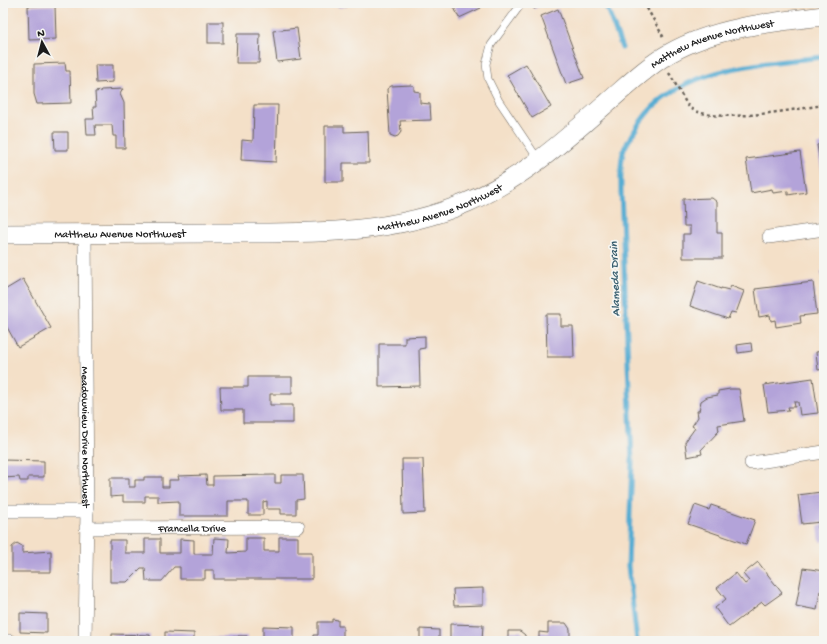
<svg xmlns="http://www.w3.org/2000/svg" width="827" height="644" font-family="'Gochi Hand',sans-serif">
<rect width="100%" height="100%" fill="#f6f6f2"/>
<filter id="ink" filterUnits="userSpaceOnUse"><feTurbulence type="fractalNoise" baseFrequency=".025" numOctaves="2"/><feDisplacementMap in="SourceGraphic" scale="8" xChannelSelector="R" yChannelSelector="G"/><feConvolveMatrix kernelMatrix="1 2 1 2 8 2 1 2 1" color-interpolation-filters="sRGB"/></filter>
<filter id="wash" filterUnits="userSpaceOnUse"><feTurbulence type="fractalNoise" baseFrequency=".012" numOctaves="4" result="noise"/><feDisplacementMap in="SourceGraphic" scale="16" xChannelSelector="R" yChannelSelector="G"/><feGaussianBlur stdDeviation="0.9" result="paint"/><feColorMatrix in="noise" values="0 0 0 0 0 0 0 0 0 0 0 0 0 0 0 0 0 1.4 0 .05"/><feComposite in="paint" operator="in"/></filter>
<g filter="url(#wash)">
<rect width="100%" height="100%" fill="#f4e0c8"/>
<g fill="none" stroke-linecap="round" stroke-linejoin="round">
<g stroke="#55acd2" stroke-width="5">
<path d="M605,3L622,48"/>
<path d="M637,641L628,566L632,462L621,190C621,178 620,164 623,153C624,146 631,138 634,132C670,66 759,64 824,57"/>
</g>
</g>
<g id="blocks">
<g fill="#b3a3d9">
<path d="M330,3H352L345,7L342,6L341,8Z"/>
<path d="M452,3H479L481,8L459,18Z"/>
<path d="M531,3H545L534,9Z"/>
<path d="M55,5L56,39L29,40L28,6Z"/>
<path d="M558,9L584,78L566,84L541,16Z"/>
<rect x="208" y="22" width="15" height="21"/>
<path d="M297,28L301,59L277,62L273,31Z"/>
<path d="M237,34H260L259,63H236Z"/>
<path d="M65,63L66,71H70L71,103L37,104L34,94V64Z"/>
<path d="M526,64L551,107L532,118L507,75Z"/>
<path d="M95,65H113V82L96,83Z"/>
<path d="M411,85L414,86V91L420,92V103L430,104L431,120L400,121L401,132L398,136L395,137L390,135L387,89L391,86Z"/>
<path d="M123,89L120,94L124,103L125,148H116V136H113L112,125H95L96,135H87L86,119H94L93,107H96L95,92L102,91L101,90Z"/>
<path d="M254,105H278L276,162L241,160L242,140L253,141Z"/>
<path d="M325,126H344V132L368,131L369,163H343V182H325Z"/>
<path d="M54,132H68V150H55Z"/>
<path d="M824,143V180H823L817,145Z"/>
<path d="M800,152L806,192L788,195V191L773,193L772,189L751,193L746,159Z"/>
<path d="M712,198L717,202V233H722V258H683V234H690V226H684L683,199Z"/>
<path d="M821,271H824V285H823Z"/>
<path d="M23,279L51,328L18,347L3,320V291Z"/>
<path d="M698,281L721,289V288L729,290L731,286L744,291L736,313L731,312L728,319L690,306Z"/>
<path d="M813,282L817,314L800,316L801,323L776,327L775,320L771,321L770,315L759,317L755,289Z"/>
<path d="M546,314H561V326H573L574,357H547Z"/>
<path d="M425,336V348L419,349L420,386L379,387V344H405V337Z"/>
<path d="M751,343L752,351L738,353L737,345Z"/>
<path d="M824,351V369L818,370L816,352Z"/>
<path d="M248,377H292V394H270V405H293V423H243V410H221L220,387H248Z"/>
<path d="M813,378L818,413L800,415L798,402H794L795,407H788L789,410L768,412L764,385Z"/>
<path d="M730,389H739L744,421L718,425L719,431L701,450L702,454L687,457L685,442L695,428L692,426L698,417L697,411H699L701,401L707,397L718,395V391Z"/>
<path d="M402,459H423L425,513L403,514Z"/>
<path d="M3,460L44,461V477H28V481H20L19,477L3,478Z"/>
<path d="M206,475L207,485H213V476L275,475V483H281V475H303L304,499L296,500V514H281V509H267V501L263,502V515H248V501H228V516H179V501L158,502V496H145V502H123V496L110,497V478H129V487H135V480H144V477H162V487H169V480H179L178,476Z"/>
<path d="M821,492V497L824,496V541L820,542L818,526L822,525L821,522L802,524L798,495Z"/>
<path d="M695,505L709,510L711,505L755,520L746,544L688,524Z"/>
<path d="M279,537H298V552H312V579H214V570H205V579H180V567H174L162,581H146L145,568H141L127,582H110V540H125V553H145V539H160V553H180V539L194,540V554H213L214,538L229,539L228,553L246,552V538H264V551H279Z"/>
<path d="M17,543L22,546V553L51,551V572H12V547Z"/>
<path d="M758,562L782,593L765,605L762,602L729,627L715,608L726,599L717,588L736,573L745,584L749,581L743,574Z"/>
<path d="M803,568L824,571V592L820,591L817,610L796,606Z"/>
<path d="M483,588V605L454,606L453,589Z"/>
<path d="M20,613L47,614V633L20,632Z"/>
<path d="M332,619L338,620V626H343V641H305V639H314V635H318V622H332Z"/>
<path d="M548,623H566L570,629V641H539V632L548,633Z"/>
<path d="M450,624L483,625L482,641H450Z"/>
<path d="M263,626L294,627V641H257V638H263Z"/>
<path d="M420,629L439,630V641H420Z"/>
<path d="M508,631H520L525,635V641H495V638H508Z"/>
<path d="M165,632L194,633V641H165Z"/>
<path d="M112,634L150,635V641H112Z"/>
<path d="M238,636H247V641H210V637H238Z"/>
</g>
</g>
</g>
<g filter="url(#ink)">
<use href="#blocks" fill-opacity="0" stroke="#686158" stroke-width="1"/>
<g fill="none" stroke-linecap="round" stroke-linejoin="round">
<defs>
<path id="lane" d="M522,3L491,45L486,64L488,79L499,101L538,159"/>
<g id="street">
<path id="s1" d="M85,233L87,511L85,641"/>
<path d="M769,237L824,229"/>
<path d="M751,463L824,452"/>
<path d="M3,511H87"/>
<path id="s2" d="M86,528L298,527"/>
<path d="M3,641H10"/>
</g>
<g id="secondary">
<path id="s3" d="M3,234C74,233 145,233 216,233C301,233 388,237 468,202C522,179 564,141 608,102C628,85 647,66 670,53C716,27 772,22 824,16"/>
</g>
</defs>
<use href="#lane" stroke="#686158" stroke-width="8"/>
<use href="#street" stroke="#686158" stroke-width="14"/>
<use href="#secondary" stroke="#686158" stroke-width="20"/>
<g stroke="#686158" stroke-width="2.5" stroke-dasharray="3 3" stroke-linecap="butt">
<path d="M644,3L664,38"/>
<path d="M669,73C673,79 686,104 689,107C710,126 796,109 824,105"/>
</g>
<use href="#lane" stroke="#fff" stroke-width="7"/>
<use href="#street" stroke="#fff" stroke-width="13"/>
<use href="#secondary" stroke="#fff" stroke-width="19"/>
</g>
</g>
<g text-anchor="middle" stroke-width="3.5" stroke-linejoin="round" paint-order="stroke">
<g font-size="11" fill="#1c1c1c" stroke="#f6f6f2">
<text dy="4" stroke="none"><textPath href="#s3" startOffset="764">Matthew Avenue Northwest</textPath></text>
<text dy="4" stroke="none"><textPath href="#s3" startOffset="440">Matthew Avenue Northwest</textPath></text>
<text dy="4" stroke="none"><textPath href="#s3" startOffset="117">Matthew Avenue Northwest</textPath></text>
<text dy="4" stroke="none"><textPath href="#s1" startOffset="204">Meadowview Drive Northwest</textPath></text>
<text dy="4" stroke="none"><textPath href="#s2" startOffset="106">Francella Drive</textPath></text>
</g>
<g font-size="12" font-style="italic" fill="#365d6e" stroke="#f6f6f2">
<text transform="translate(614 279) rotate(-92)" y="4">Alameda Drain</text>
</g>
</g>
<rect width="827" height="644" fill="none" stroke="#f6f6f2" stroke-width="16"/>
<g transform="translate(42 42) rotate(353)" stroke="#f6f6f2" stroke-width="3" paint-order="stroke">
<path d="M0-3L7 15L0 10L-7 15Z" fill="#1c1c1c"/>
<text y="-6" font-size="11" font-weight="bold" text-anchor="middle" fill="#1c1c1c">N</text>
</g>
</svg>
